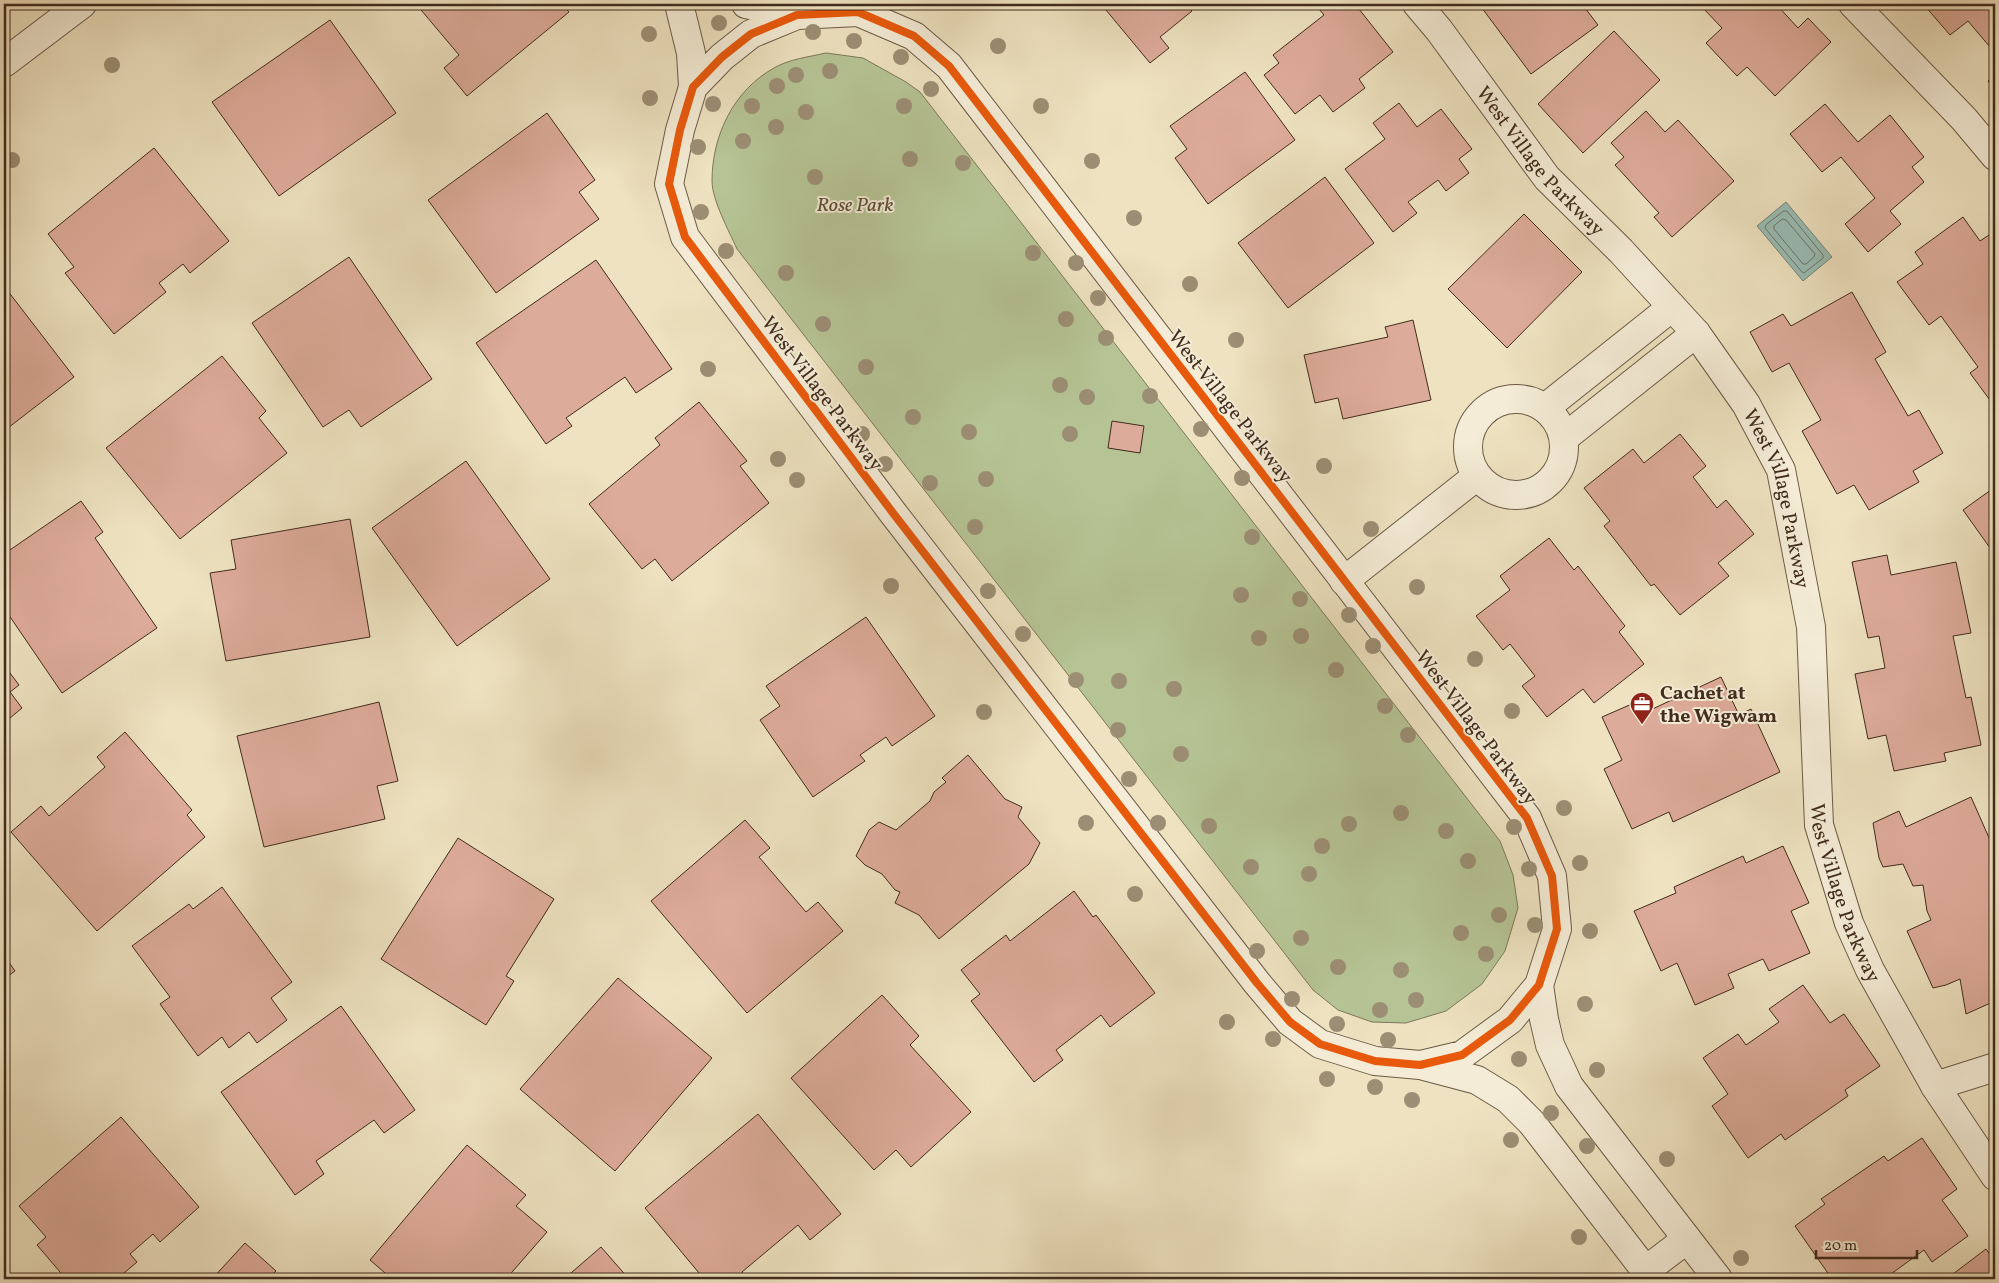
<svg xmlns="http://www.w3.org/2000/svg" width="1999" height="1283" font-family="Vollkorn,serif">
<rect width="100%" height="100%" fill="#eee2c0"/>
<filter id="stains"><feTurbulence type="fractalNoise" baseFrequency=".004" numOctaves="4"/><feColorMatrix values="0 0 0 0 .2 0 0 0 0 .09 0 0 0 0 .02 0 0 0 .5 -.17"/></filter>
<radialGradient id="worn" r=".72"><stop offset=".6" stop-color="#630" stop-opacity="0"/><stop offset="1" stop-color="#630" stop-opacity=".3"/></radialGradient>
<path fill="#b6c495" stroke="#7c7859" d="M826,53L863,58L906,82L920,92L1500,841L1513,875L1518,908L1505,951L1482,984L1446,1011L1406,1023L1372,1022L1338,1010L1313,990L737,249C729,231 712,200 712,181C712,135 734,90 774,68C789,59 809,57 826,53Z"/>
<path fill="#99bdb4" stroke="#768378" d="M1786,202L1832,257L1803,281L1757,226Z"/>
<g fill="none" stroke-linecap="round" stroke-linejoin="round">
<g stroke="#6d7468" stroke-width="1">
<path d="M1784,211H1787L1823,255V258L1804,273L1802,272L1765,228L1766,225Z"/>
<path d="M1783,219L1786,220L1815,254L1814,257L1806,264H1803L1774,229V226Z"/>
</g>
</g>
<g fill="#ddab99" stroke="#412c1d">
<path d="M416,4H562L569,12L467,96L444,68L459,55Z"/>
<path d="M1101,4H1186L1192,11L1160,37L1169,48L1150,63Z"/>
<path d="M1325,4H1355L1393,52L1359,79L1365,88L1333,112L1320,95L1295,114L1264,75L1279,63L1273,55L1324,15L1319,9Z"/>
<path d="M1479,4H1582L1598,25L1531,74Z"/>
<path d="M1704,4H1776L1798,28L1808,18L1831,42L1775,96L1747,67L1737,76L1706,43L1722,28L1701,6Z"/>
<path d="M1926,4H1995V53L1968,21L1950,35L1924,5Z"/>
<path d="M330,20L396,113L279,196L212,102Z"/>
<path d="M1614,31L1660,80L1583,153L1538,104Z"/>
<path d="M1245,72L1295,140L1208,204L1175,158L1187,149L1170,126Z"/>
<path d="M1995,75V90L1988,81Z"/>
<path d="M1399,103L1417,127L1441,109L1472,149L1459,159L1469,173L1446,191L1438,180L1408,202L1417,213L1393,232L1345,169L1385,139L1373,123Z"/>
<path d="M1825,104L1858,142L1890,115L1924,157L1912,167L1924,182L1890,211L1901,224L1868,252L1845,224L1875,198L1841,157L1822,172L1790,134Z"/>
<path d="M1646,111L1665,132L1678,120L1734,181L1672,237L1654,217L1659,213L1615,165L1624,157L1611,143Z"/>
<path d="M547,113L595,180L579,192L599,219L496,293L428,200Z"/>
<path d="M154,148L229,241L190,273L183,264L159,283L166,292L114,334L65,273L74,267L48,234Z"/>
<path d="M1325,177L1374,243L1288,308L1238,243Z"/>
<path d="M1524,214L1582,272L1507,348L1448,289Z"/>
<path d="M1963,217L1980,241L1995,231V407L1970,373L1978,367L1941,316L1929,325L1897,282L1923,264L1915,252Z"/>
<path d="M349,257L432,379L361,427L349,410L323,427L252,323Z"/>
<path d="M596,260L672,369L636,393L625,377L566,418L572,426L546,444L476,343Z"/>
<path d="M4,286L74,377L4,431Z"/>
<path d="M1852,292L1886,352L1875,359L1908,416L1919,410L1943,453L1913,471L1919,482L1869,510L1854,485L1837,494L1802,431L1821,420L1789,363L1772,372L1750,332L1783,314L1791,326Z"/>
<path d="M1413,320L1431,400L1343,419L1338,398L1315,403L1304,355L1388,337L1385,327Z"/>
<path d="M222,356L266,411L259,418L287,453L180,539L106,448Z"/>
<path d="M699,402L747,461L740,466L769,503L672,581L655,559L642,569L589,504L660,445L655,438Z"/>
<path d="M1112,421L1144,426L1140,453L1108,448Z"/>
<path d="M1680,434L1706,466L1693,477L1717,508L1726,500L1754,534L1718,563L1729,576L1680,615L1654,584L1651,586L1604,526L1610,521L1584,488L1633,449L1644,463Z"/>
<path d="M466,461L550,579L457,646L372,528Z"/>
<path d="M1995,487V555L1963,510Z"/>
<path d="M81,501L103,532L95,538L157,628L62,693L4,608V554Z"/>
<path d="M350,519L370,637L226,661L210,573L236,569L231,540Z"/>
<path d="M1549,538L1574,570L1578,566L1625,626L1619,632L1644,664L1594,703L1583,689L1547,717L1522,686L1535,676L1510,644L1503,650L1476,616L1510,590L1500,576Z"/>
<path d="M1887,555L1891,575L1956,562L1971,633L1953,636L1966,698L1971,697L1981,745L1944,753L1946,761L1894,771L1886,735L1868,739L1855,674L1885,668L1879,636L1868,638L1852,562Z"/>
<path d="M866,617L935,716L892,746L886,737L860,755L865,761L813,797L760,720L780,706L766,686Z"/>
<path d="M4,665L19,685L10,692L22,708L4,723Z"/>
<path d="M1721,677L1739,715L1751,709L1780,772L1673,822L1669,812L1632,829L1604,769L1622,760L1602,717L1641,700L1646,712Z"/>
<path d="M379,702L398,781L377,786L385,819L264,847L237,736Z"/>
<path d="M125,732L192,810L187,815L205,837L97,931L11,832L41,806L49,816L105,767L97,757Z"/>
<path d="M968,755L1005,799L1022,807L1018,817L1040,843L1029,864L939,939L919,915L895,903L900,892L895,890L882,874L865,865L856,856L869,830L879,822L896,830L930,801L934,792L946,782L942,778Z"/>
<path d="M1971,797L1990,840L1995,868V1001L1966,1014L1960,979L1946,985L1933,988L1907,931L1931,920L1927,911L1923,885L1913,886L1903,864L1883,867L1879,858L1873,823L1899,811L1906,827Z"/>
<path d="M745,820L770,848L759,857L806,912L818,902L843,931L747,1013L651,901Z"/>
<path d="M458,838L554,899L506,976L514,981L486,1025L381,959Z"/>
<path d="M1783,846L1809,903L1791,911L1810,953L1769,971L1763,959L1728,974L1734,988L1695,1005L1677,963L1661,971L1634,911L1676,893L1674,887L1743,856L1746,863Z"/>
<path d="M222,887L292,982L271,998L287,1020L257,1043L249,1032L229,1048L222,1037L198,1056L160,1004L170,997L132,946L189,904L193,909Z"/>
<path d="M1074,891L1093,917L1096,915L1155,993L1110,1027L1101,1015L1056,1050L1063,1060L1034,1082L971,1001L980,994L961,970L1006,935L1010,941Z"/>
<path d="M4,955L15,971L4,979Z"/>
<path d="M618,978L712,1058L615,1171L520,1089Z"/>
<path d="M1803,985L1830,1023L1844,1014L1880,1066L1845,1090L1848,1096L1785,1140L1781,1134L1748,1158L1712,1106L1728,1094L1703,1058L1738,1034L1746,1045L1779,1022L1769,1009Z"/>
<path d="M882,995L919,1036L910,1045L971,1112L911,1167L896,1150L874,1170L791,1078Z"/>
<path d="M341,1006L415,1110L384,1133L374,1120L316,1161L324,1174L295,1195L221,1092Z"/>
<path d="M758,1114L841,1214L810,1240L798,1225L742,1272L748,1279H704L645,1208Z"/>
<path d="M121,1117L199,1207L160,1242L153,1234L130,1254L137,1262L117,1279H66L37,1245L46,1237L19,1206Z"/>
<path d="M1922,1138L1957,1189L1942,1200L1968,1236L1932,1262L1924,1250L1891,1274L1895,1279H1832L1795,1226L1825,1204L1821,1199L1884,1156L1888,1161Z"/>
<path d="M467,1145L526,1195L516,1206L547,1232L506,1279H392L370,1260Z"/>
<path d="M245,1243L276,1271L271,1276L273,1279H212Z"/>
<path d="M601,1247L629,1279H564Z"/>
<path d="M1986,1249L1995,1262V1279H1951L1949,1277Z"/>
</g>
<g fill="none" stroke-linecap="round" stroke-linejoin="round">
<defs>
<g id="minor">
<path d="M679,4L691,53L693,87"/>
<path d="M746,4L797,15"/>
<path id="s1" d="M1417,4L1439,30L1547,178L1621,251L1696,333L1746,404L1781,470L1811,627L1819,825L1849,923L1870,970L1935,1086L1995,1176"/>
<path d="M1853,4L1964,119L1995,156"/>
<path d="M858,12L914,36L949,66L1527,818L1552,876L1557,929L1539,985L1510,1020L1462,1055L1420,1065L1375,1061L1320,1044L1290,1022L1257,983L893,513L685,237L669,184L680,130L693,87L722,57L751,34L797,15Z"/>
<path d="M4,63L82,4"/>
<circle cx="1516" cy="447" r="48"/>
<path d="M1545,408L1672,307"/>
<path d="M1564,438L1696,333"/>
<path d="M1344,581L1477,476"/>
<path d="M1539,985L1544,1019L1550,1045L1569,1086L1718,1279"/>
<path d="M1424,1066L1477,1080L1508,1099L1532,1123L1652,1279"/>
<path d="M1935,1086L1995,1067"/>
<path d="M1645,1271L1687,1239"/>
</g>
</defs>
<use href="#minor" stroke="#6c5a46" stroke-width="30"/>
<use href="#minor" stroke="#f4ecd6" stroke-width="28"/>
<defs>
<path id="cycleway" d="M858,12L914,36L949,66L1527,818L1552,876L1557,929L1539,985L1510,1020L1462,1055L1420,1065L1375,1061L1320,1044L1290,1022L1257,983L893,513L685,237L669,184L680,130L693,87L722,57L751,34L797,15Z"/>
</defs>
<use href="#cycleway" stroke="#f4ecd6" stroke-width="11"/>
<use href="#cycleway" stroke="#e8590c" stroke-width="8"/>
</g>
<g fill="#9c8e74">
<circle cx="719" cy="23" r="8"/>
<circle cx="813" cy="32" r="8"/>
<circle cx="649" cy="34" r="8"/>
<circle cx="854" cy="41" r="8"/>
<circle cx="998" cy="46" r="8"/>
<circle cx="901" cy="57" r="8"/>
<circle cx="112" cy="65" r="8"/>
<circle cx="830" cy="71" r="8"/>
<circle cx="796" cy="75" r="8"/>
<circle cx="777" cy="86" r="8"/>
<circle cx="931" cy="89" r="8"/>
<circle cx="650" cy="98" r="8"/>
<circle cx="713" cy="104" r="8"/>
<circle cx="752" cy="106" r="8"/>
<circle cx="904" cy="106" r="8"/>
<circle cx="1041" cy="106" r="8"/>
<circle cx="806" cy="112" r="8"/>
<circle cx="776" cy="127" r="8"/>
<circle cx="743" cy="141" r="8"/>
<circle cx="698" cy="147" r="8"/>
<circle cx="910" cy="159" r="8"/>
<circle cx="12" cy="160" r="8"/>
<circle cx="1092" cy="161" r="8"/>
<circle cx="963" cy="163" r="8"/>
<circle cx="815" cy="177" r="8"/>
<circle cx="701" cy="212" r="8"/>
<circle cx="1134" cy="218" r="8"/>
<circle cx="726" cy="251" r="8"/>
<circle cx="1033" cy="253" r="8"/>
<circle cx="1076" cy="263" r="8"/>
<circle cx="786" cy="273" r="8"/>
<circle cx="1190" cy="284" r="8"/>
<circle cx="1098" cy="298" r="8"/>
<circle cx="1066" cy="319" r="8"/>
<circle cx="823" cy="324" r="8"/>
<circle cx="1106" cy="338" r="8"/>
<circle cx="1236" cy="340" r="8"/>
<circle cx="866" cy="367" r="8"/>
<circle cx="708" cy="369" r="8"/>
<circle cx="1060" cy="385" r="8"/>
<circle cx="1150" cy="396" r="8"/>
<circle cx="1087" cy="397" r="8"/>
<circle cx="913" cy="417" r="8"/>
<circle cx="1201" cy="429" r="8"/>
<circle cx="969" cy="432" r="8"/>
<circle cx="862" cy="434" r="8"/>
<circle cx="1070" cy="434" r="8"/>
<circle cx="778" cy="459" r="8"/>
<circle cx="885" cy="464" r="8"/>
<circle cx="1324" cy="466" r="8"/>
<circle cx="1242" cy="478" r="8"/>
<circle cx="986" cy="479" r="8"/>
<circle cx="797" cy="480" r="8"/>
<circle cx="930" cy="483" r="8"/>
<circle cx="975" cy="527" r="8"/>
<circle cx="1371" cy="529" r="8"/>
<circle cx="1252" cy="537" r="8"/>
<circle cx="891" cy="586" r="8"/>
<circle cx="1417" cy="587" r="8"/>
<circle cx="988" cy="591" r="8"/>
<circle cx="1241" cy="595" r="8"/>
<circle cx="1300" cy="599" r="8"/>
<circle cx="1349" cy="615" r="8"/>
<circle cx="1023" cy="634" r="8"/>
<circle cx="1301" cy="636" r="8"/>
<circle cx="1259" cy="638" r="8"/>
<circle cx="1373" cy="646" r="8"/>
<circle cx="1475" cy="659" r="8"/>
<circle cx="1336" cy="670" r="8"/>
<circle cx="1076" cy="680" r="8"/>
<circle cx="1119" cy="681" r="8"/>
<circle cx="1174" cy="689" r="8"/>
<circle cx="1385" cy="706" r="8"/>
<circle cx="1512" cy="711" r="8"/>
<circle cx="984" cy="712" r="8"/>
<circle cx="1118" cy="730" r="8"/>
<circle cx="1408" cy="735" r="8"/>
<circle cx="1181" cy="754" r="8"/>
<circle cx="1129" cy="779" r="8"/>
<circle cx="1564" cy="808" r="8"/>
<circle cx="1401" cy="813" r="8"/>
<circle cx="1086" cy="823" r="8"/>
<circle cx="1158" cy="823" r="8"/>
<circle cx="1349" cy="824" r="8"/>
<circle cx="1209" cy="826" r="8"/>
<circle cx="1514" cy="827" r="8"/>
<circle cx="1446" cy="831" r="8"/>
<circle cx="1322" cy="846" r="8"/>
<circle cx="1468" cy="861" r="8"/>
<circle cx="1580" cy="863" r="8"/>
<circle cx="1251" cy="867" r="8"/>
<circle cx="1529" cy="869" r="8"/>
<circle cx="1309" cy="874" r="8"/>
<circle cx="1135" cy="894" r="8"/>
<circle cx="1499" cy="915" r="8"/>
<circle cx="1535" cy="925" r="8"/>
<circle cx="1590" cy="931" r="8"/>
<circle cx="1461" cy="933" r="8"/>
<circle cx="1301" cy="938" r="8"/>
<circle cx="1257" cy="951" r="8"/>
<circle cx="1486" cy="954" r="8"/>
<circle cx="1338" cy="967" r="8"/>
<circle cx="1401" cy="970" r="8"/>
<circle cx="1292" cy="999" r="8"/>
<circle cx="1416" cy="1000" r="8"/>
<circle cx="1585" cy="1004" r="8"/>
<circle cx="1380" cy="1010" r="8"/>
<circle cx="1227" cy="1022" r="8"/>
<circle cx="1337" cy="1024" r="8"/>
<circle cx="1273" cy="1039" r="8"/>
<circle cx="1388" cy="1040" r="8"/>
<circle cx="1519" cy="1059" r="8"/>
<circle cx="1597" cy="1070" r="8"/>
<circle cx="1327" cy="1079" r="8"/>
<circle cx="1375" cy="1087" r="8"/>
<circle cx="1412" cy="1100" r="8"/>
<circle cx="1551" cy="1113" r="8"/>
<circle cx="1511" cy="1140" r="8"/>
<circle cx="1587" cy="1146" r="8"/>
<circle cx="1667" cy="1159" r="8"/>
<circle cx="1579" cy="1237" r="8"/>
<circle cx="1741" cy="1258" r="8"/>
</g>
<defs>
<symbol id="office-pin" viewBox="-11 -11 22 30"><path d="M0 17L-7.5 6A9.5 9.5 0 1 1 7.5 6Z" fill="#8f2418" stroke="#f4ecd6"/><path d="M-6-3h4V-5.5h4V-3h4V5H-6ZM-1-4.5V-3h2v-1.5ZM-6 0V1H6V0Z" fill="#fff"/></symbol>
</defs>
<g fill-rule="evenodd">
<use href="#office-pin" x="1628" y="690" width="28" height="38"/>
</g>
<g text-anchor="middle" stroke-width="4" stroke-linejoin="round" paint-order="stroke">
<g font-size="20" fill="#412c1d" stroke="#f4ecd6">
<text dy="7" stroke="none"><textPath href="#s1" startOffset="200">West Village Parkway</textPath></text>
<text transform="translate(823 393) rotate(53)" y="7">West Village Parkway</text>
<text transform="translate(1231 406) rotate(52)" y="7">West Village Parkway</text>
<text dy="7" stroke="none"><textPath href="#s1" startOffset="620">West Village Parkway</textPath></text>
<text transform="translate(1477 727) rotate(53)" y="7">West Village Parkway</text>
<text dy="7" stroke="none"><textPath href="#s1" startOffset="1024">West Village Parkway</textPath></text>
</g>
<g font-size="20" font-style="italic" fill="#584a35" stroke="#f4ecd6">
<text x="855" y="211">Rose Park</text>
</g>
<g font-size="20" font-weight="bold" fill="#412c1d" stroke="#f4ecd6" text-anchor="start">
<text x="1660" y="699">Cachet at<tspan x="1660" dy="23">the Wigwam</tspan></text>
</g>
</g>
<rect width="1999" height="1283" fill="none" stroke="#eee2c0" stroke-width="20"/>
<rect x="5" y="5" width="1989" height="1273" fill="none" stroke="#412c1d" stroke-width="2.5"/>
<rect x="10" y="10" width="1979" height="1263" fill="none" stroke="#412c1d"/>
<path d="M1816 1250v8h101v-8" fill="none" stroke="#412c1d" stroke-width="2.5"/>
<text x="1824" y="1250" font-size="15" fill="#412c1d" stroke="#f4ecd6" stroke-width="4" paint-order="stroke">20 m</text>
<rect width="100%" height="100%" filter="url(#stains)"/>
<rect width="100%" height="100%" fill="url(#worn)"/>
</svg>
